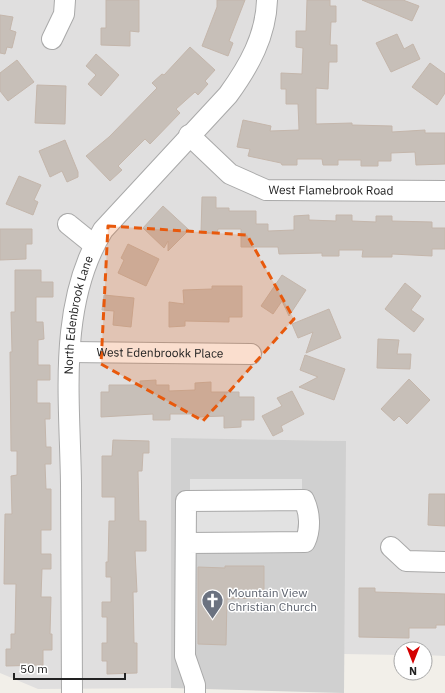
<svg xmlns="http://www.w3.org/2000/svg" width="445" height="693" font-family="'IBM Plex Sans',sans-serif">
<rect width="100%" height="100%" fill="#f2efe9"/>
<path fill="#e0dfdf" d="M0,0H445V656L425,655V649H401V655L344,654L345,441L171,439V688L38,689L0,673Z"/>
<path fill="#d0d0d0" d="M171,438L346,441L344,693L171,688Z"/>
<rect fill="#e2e2e2" x="190" y="479" width="112" height="73"/>
<g fill="#c7bfb8" stroke="#c4b6ab">
<path d="M106,0H139V32L130,31V46L101,45V28H106Z"/>
<path d="M217,0H245L229,41L233,43L228,56L202,46L217,7Z"/>
<path d="M307,0H330V6H336V22H331L330,45H337V62H329L328,89L316,88V124L352,123V125L392,126V132L425,130V133H445V164L416,165L415,152L391,153V161H378V166H361V160H338V165H323L322,159H297V165H282L281,163L248,156L250,149L237,147L243,120L271,126L270,131L299,130L298,104H286V89H281V73L302,74L303,48L296,47V31H306Z"/>
<path d="M362,0H403L419,6L412,21Z"/>
<path d="M0,15L13,17L10,30L16,32L12,48L7,47L5,54L0,53Z"/>
<path d="M397,34L404,49L413,44L420,59L391,72L376,43Z"/>
<path d="M190,47L215,70L205,81L208,84L198,95L195,92L176,109L180,113L150,144L145,139L118,166L122,170L110,181L86,156L109,137L157,88L152,83L162,74L164,75Z"/>
<path d="M96,54L119,75L101,96L88,84L96,75L86,66Z"/>
<path d="M17,60L34,82L8,101L0,91V73Z"/>
<path d="M430,63L445,74V93L437,105L412,87Z"/>
<path d="M37,85L66,86L65,124L35,123Z"/>
<path d="M65,140L78,172V177L67,182L62,171L50,177L39,151Z"/>
<path d="M19,176L41,185L34,200L38,202L33,215L6,204Z"/>
<path d="M202,197H216V208H229V211H256V224H268V231L294,230V216L309,215V220L336,221V215H352V221L376,222V216H392V221L432,222V228H445V249H432V256L392,254V257H362L363,250H339V256H322V253L279,254L278,247H241V229H218L217,233H201Z"/>
<path d="M163,206L189,230L168,251V241L164,248L143,228Z"/>
<path d="M0,229H32V244H26V259L0,260Z"/>
<path d="M128,244L159,259L146,286L118,273L124,260L121,258Z"/>
<path d="M15,270H41V282H53V297H36V322H43L44,339L38,340V365H50V380H37V403H50V419H45L46,447H51V464H45L46,489H51V530H41V554H51V569H42L41,597H51L50,634H52V650H43V665L6,666V649H11V634H15L16,584H4L5,514H12L11,476L17,475V451H11L10,352H12L11,312H15Z"/>
<path d="M282,275L306,290L289,316L282,301L273,314L261,306Z"/>
<path d="M405,283L421,296L411,310L424,319L414,332L385,309Z"/>
<path d="M212,286H242V317H229V322L185,321V326L169,327V302L184,304L183,290L212,289Z"/>
<path d="M104,295L134,298L131,327L113,325L114,311L102,310Z"/>
<path d="M329,309L341,338L306,353L313,332L298,338L292,324Z"/>
<path d="M378,339L399,340L397,354H411L410,369L377,368Z"/>
<path d="M305,355L345,369L334,400L299,387L318,377L300,370Z"/>
<path d="M409,379L430,400L407,424L399,416L394,421L381,409Z"/>
<path d="M156,380V385H169V391L195,390V383L211,382V392H239V397H254V420H241V427L224,428V416L196,417V414H170V420H153V414L101,417V392H109V385H140V381Z"/>
<path d="M292,391L304,414L281,426L283,431L273,436L262,416L282,406L277,398Z"/>
<path d="M113,440L149,441V453H143L142,471H138L139,521H146V551H135L137,592H133L134,643H137V673L107,674V661H102V643H107V617H102V602H111V577H106V562H108L109,521H115V497H102V456H112Z"/>
<path d="M429,494H445V526L428,525Z"/>
<path d="M225,566H264V598L227,599L226,645L198,644V567L225,568Z"/>
<path d="M359,588H375V592L445,594V625H436V628H409V638L359,637Z"/>
</g>
<g fill="none" stroke-linecap="round" stroke-linejoin="round">
<defs>
<g id="minor">
<path d="M52,39L64,14L65,0"/>
<path id="s1" d="M189,135L230,174L266,190L445,191"/>
<path d="M68,224L94,245"/>
<path id="s2" d="M70,352L251,354"/>
<path d="M186,543L305,542C311,529 310,513 304,500L186,501L185,656L195,685V693"/>
<path d="M391,547L406,561L445,562"/>
<path id="s3" d="M72,693C72,623 71,554 71,484C70,400 57,305 103,230L228,95C249,66 266,36 267,0"/>
</g>
</defs>
<use href="#minor" stroke="#a9a9a9" stroke-width="22"/>
<use href="#minor" stroke="#fff" stroke-width="20"/>
</g>
<path fill="#e8590c" fill-opacity="0.2" stroke="#e8590c" stroke-width="3" stroke-dasharray="8 5" stroke-linejoin="round" d="M108,226L247,235L294,319L203,421L101,364Z"/>
<defs>
<symbol id="church-pin" viewBox="-11 -11 22 30"><path d="M0 17L-7.5 6A9.5 9.5 0 1 1 7.5 6Z" fill="#6b7280" stroke="#fff"/><path d="M-1.2-6h2.4v3.5h3.3v2.4h-3.3V6h-2.4V-.1h-3.3v-2.4h3.3Z" fill="#fff"/></symbol>
</defs>
<g fill-rule="evenodd">
<use href="#church-pin" x="200" y="588" width="25" height="34"/>
</g>
<g text-anchor="middle" stroke-width="3" stroke-linejoin="round" paint-order="stroke">
<g font-size="12" fill="#222" stroke="#fff">
<text dy="4" stroke="none"><textPath href="#s1" startOffset="161">West Flamebrook Road</textPath></text>
<text dy="4" stroke="none"><textPath href="#s3" startOffset="379">North Edenbrook Lane</textPath></text>
<text dy="4" stroke="none"><textPath href="#s2" startOffset="90">West Edenbrookk Place</textPath></text>
</g>
<g font-size="12" fill="#5b616d" stroke="#fff" text-anchor="start">
<text x="228" y="597">Mountain View<tspan x="228" dy="14">Christian Church</tspan></text>
</g>
</g>
<g transform="translate(413 661) rotate(180)"><circle r="19" fill="#ffffff" stroke="#a7a7a7"/>
<path d="M0-3L7 15L0 10L-7 15Z" fill="#d40000"/>
<text y="-6" font-size="11" font-weight="bold" text-anchor="middle" fill="#222222">N</text>
</g>
<path d="M14 673v6h111v-6" fill="none" stroke="#222222" stroke-width="2"/>
<text x="20" y="673" font-size="12" fill="#222222" stroke="#ffffff" stroke-width="3" paint-order="stroke">50 m</text>
</svg>
